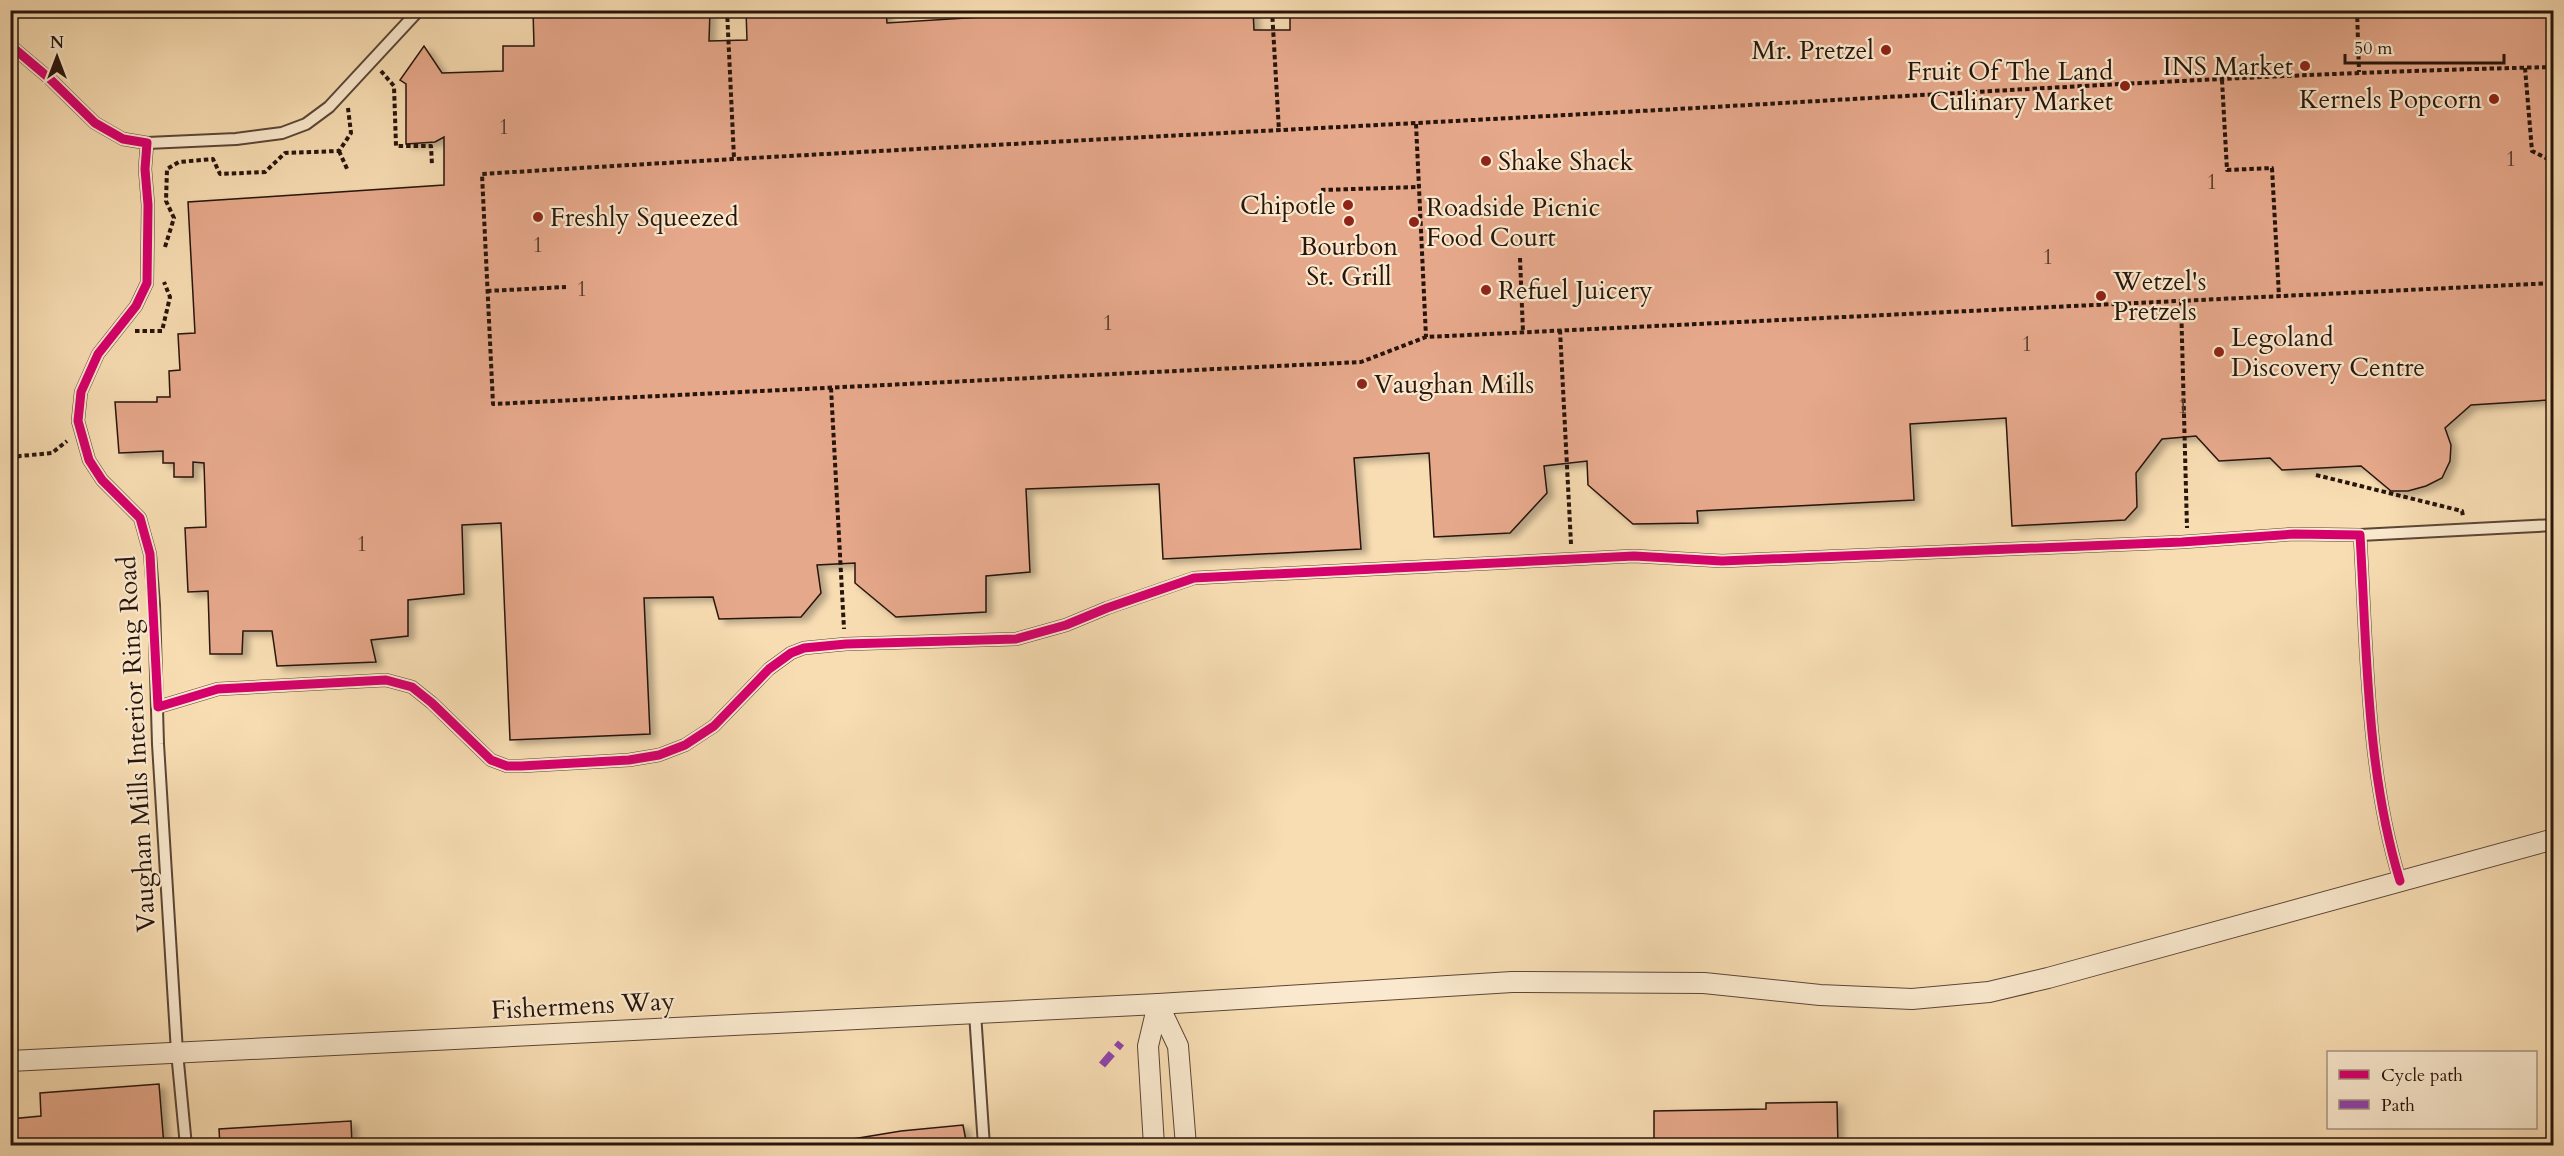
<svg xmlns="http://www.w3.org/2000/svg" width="2564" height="1156" font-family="Cardo,serif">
<defs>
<filter id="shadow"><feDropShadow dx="6" dy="4" stdDeviation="3" flood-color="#0004"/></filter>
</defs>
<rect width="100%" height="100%" fill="#f8ddb3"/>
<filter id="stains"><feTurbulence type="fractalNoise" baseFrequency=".00333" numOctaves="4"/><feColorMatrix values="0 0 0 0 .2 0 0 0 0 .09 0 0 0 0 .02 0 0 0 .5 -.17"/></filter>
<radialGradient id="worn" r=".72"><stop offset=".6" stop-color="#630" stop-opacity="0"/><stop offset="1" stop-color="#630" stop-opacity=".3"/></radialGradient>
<g fill="#e6a88b" stroke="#27140c" stroke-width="1.5" filter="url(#shadow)">
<path d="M533,10H710L709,41L747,40L746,10H886L887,23L1094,10H1253L1254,30H1290V10H1448V15L1548,10H2554V482L2548,400L2471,405L2445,428L2451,445L2450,461L2442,478L2426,486L2408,491H2391L2361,466L2282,470L2270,458L2219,461L2196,436L2162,439L2136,473L2137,507L2125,520L2012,526L2006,418L1910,424L1914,500L1697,511L1698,523L1633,524L1588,485L1587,461L1544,466L1547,493L1510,533L1434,537L1429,453L1354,458L1361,549L1163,559L1159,484L1026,489L1030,572L986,576V612L896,617L855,583V563L817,565L821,593L801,617L719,619L713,597L644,598L650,734L510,740L501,523L462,525L464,594L408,600V636L371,640L376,662L277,666L272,631H243L242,654H210L208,591L188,592L185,528L206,527L204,463L193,462V477H174V463H163V451L119,453L115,402H157V397H170L169,371L180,370L178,334L195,333L188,202L444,185V137L435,142L406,144V84L400,80L424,46L442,73L503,71V46H534Z"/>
<path d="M159,1084L164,1146H12L10,1119L41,1116L40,1093Z"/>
<path d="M1837,1102L1838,1146H1654V1111L1766,1109V1103Z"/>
<path d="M351,1121L352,1146H220L219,1129Z"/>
<path d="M963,1125L967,1146H810L901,1131Z"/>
</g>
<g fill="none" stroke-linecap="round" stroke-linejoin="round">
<defs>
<g id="service">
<path d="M10,45L49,78L95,123L123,139L147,143L145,169L148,205L147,283L136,306L98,354L81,392L78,421L89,460L102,480L140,518L150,554L154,605L158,744L177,1052L186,1146"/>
<path d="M147,143L236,139L282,133L306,124L329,107L419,10"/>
<path d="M2360,535L2554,525"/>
<path d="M158,707L218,689L386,680L412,687L432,703L491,760L507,766H521L629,760L659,755L685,745L714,726L769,669L791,653L804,648L846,644L1016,639L1066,625L1107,608L1194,578L1634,556L1722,561L2182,542L2294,534L2360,535C2367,651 2366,770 2400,881"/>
<path d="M975,1013L984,1146"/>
</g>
<g id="minor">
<path d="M1158,1004L1178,1046L1186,1146"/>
<path d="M10,1061L1158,1004L1512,982L1704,983L1820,995L1912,999L1989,992L2048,978L2554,839"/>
<path d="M1154,1146L1148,1046L1158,1004"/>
</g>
</defs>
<use href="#service" stroke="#5b4636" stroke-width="14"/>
<use href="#minor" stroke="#5b4636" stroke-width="22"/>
<g stroke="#27140c" stroke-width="4" stroke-dasharray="4.5 3" stroke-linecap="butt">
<path d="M727,10L734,158"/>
<path d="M1272,10L1279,131"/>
<path d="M2357,10L2359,72"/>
<path d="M2554,67C2231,74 1908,97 1585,114C1217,134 849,151 482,174L493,404L1361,362L1426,337L2554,283"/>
<path d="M2525,68L2532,151L2554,162"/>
<path d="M381,71L394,86L396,146H431L432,165"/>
<path d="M2222,80L2227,170L2272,168L2279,296"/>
<path d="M1416,124L1426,337"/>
<path d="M339,151L348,171"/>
<path d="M1321,190L1419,187"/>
<path d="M165,247L174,218L166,201L167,169L179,162L213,159L220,174L265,172L285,153L339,151L351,133L348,108"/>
<path d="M1520,258L1523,332"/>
<path d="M487,291L566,287"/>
<path d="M2181,301L2187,528"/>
<path d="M1560,330L1571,544"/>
<path d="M135,331H162L170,297L164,282"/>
<path d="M831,388L844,629"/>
<path d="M10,459L20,456L52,453L67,441"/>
<path d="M2316,475L2462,511L2463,516"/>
</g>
<use href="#service" stroke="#fae9ce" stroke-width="10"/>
<use href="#minor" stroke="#fae9ce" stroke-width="20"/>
<path stroke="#8e44ad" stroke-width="8" stroke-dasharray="15 8" stroke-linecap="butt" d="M1102,1065L1121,1043"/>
<defs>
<path id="cycleway" d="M10,45L49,78L95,123L123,139L147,143L145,169L148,205L147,283L136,306L98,354L81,392L78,421L89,460L102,480L140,518L150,554L158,707L218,689L386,680L412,687L432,703L491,760L507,766H521L629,760L659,755L685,745L714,726L769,669L791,653L804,648L846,644L1016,639L1066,625L1107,608L1194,578L1634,556L1722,561L2182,542L2294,534L2360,535C2367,651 2366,770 2400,881"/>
</defs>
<use href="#cycleway" stroke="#fae9ce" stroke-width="13"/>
<use href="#cycleway" stroke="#d6006c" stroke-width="9"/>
</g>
<g fill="#8f2418" stroke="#fae9ce" stroke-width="2">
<circle cx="1886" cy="50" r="6"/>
<circle cx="2305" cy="66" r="6"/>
<circle cx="2125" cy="86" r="6"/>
<circle cx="2494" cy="99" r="6"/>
<circle cx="1486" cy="161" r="6"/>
<circle cx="1348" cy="205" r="6"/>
<circle cx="538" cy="217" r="6"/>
<circle cx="1349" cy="221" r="6"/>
<circle cx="1414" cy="222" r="6"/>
<circle cx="1486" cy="290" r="6"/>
<circle cx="2101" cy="296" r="6"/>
<circle cx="2219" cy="352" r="6"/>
<circle cx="1362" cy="384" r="6"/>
</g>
<g text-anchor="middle" stroke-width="4.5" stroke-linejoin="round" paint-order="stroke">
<g font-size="22" fill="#57392c">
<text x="504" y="134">1</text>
<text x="2511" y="166">1</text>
<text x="2212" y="189">1</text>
<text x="538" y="252">1</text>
<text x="2048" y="264">1</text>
<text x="582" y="296">1</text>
<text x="1108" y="330">1</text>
<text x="2027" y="351">1</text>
<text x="2183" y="413">1</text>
<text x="362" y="551">1</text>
</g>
<g font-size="26" fill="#27140c" stroke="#fae9ce" text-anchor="start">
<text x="1874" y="59" text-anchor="end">Mr. Pretzel</text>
<text x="2293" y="75" text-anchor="end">INS Market</text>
<text x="2113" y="80" text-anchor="end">Fruit Of The Land<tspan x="2113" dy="30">Culinary Market</tspan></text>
<text x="2482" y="108" text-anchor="end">Kernels Popcorn</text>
<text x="1498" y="170">Shake Shack</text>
<text x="1336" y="214" text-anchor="end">Chipotle</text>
<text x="1426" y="216">Roadside Picnic<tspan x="1426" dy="30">Food Court</tspan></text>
<text x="550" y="226">Freshly Squeezed</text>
<text x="1349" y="255" text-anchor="middle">Bourbon<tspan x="1349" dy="30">St. Grill</tspan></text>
<text x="2113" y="290">Wetzel's<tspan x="2113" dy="30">Pretzels</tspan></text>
<text x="1498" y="299">Refuel Juicery</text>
<text x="2231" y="346">Legoland<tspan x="2231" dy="30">Discovery Centre</tspan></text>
<text x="1374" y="393">Vaughan Mills</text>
</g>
<g font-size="26" fill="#27140c" stroke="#fae9ce">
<text transform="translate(136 744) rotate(-93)" y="9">Vaughan Mills Interior Ring Road</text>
<text transform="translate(583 1005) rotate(-3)" y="9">Fishermens Way</text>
</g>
</g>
<rect width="2564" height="1156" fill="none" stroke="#f8ddb3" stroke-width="36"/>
<rect x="12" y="12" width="2540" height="1132" fill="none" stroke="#27140c" stroke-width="3"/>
<rect x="18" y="18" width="2528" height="1120" fill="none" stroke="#27140c" stroke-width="1.5"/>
<rect x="2327" y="1051" width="210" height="78" fill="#fae9ce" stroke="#a69480" stroke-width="1.5"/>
<rect x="2339" y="1070" width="30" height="9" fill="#d6006c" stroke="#a69480" stroke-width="1.5"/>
<text x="2381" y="1081" font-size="18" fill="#27140c">Cycle path</text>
<rect x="2339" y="1100" width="30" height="9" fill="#8e44ad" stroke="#a69480" stroke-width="1.5"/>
<text x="2381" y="1111" font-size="18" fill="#27140c">Path</text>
<g transform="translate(57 57)" stroke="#fae9ce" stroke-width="4.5" paint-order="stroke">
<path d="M0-4.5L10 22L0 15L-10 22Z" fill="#27140c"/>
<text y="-9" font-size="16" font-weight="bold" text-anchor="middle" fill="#27140c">N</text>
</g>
<path d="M2345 54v9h159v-9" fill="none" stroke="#27140c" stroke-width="3"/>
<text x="2354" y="54" font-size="18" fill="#27140c" stroke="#fae9ce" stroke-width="4.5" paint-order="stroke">50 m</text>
<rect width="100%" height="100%" filter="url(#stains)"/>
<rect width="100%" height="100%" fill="url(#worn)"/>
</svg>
